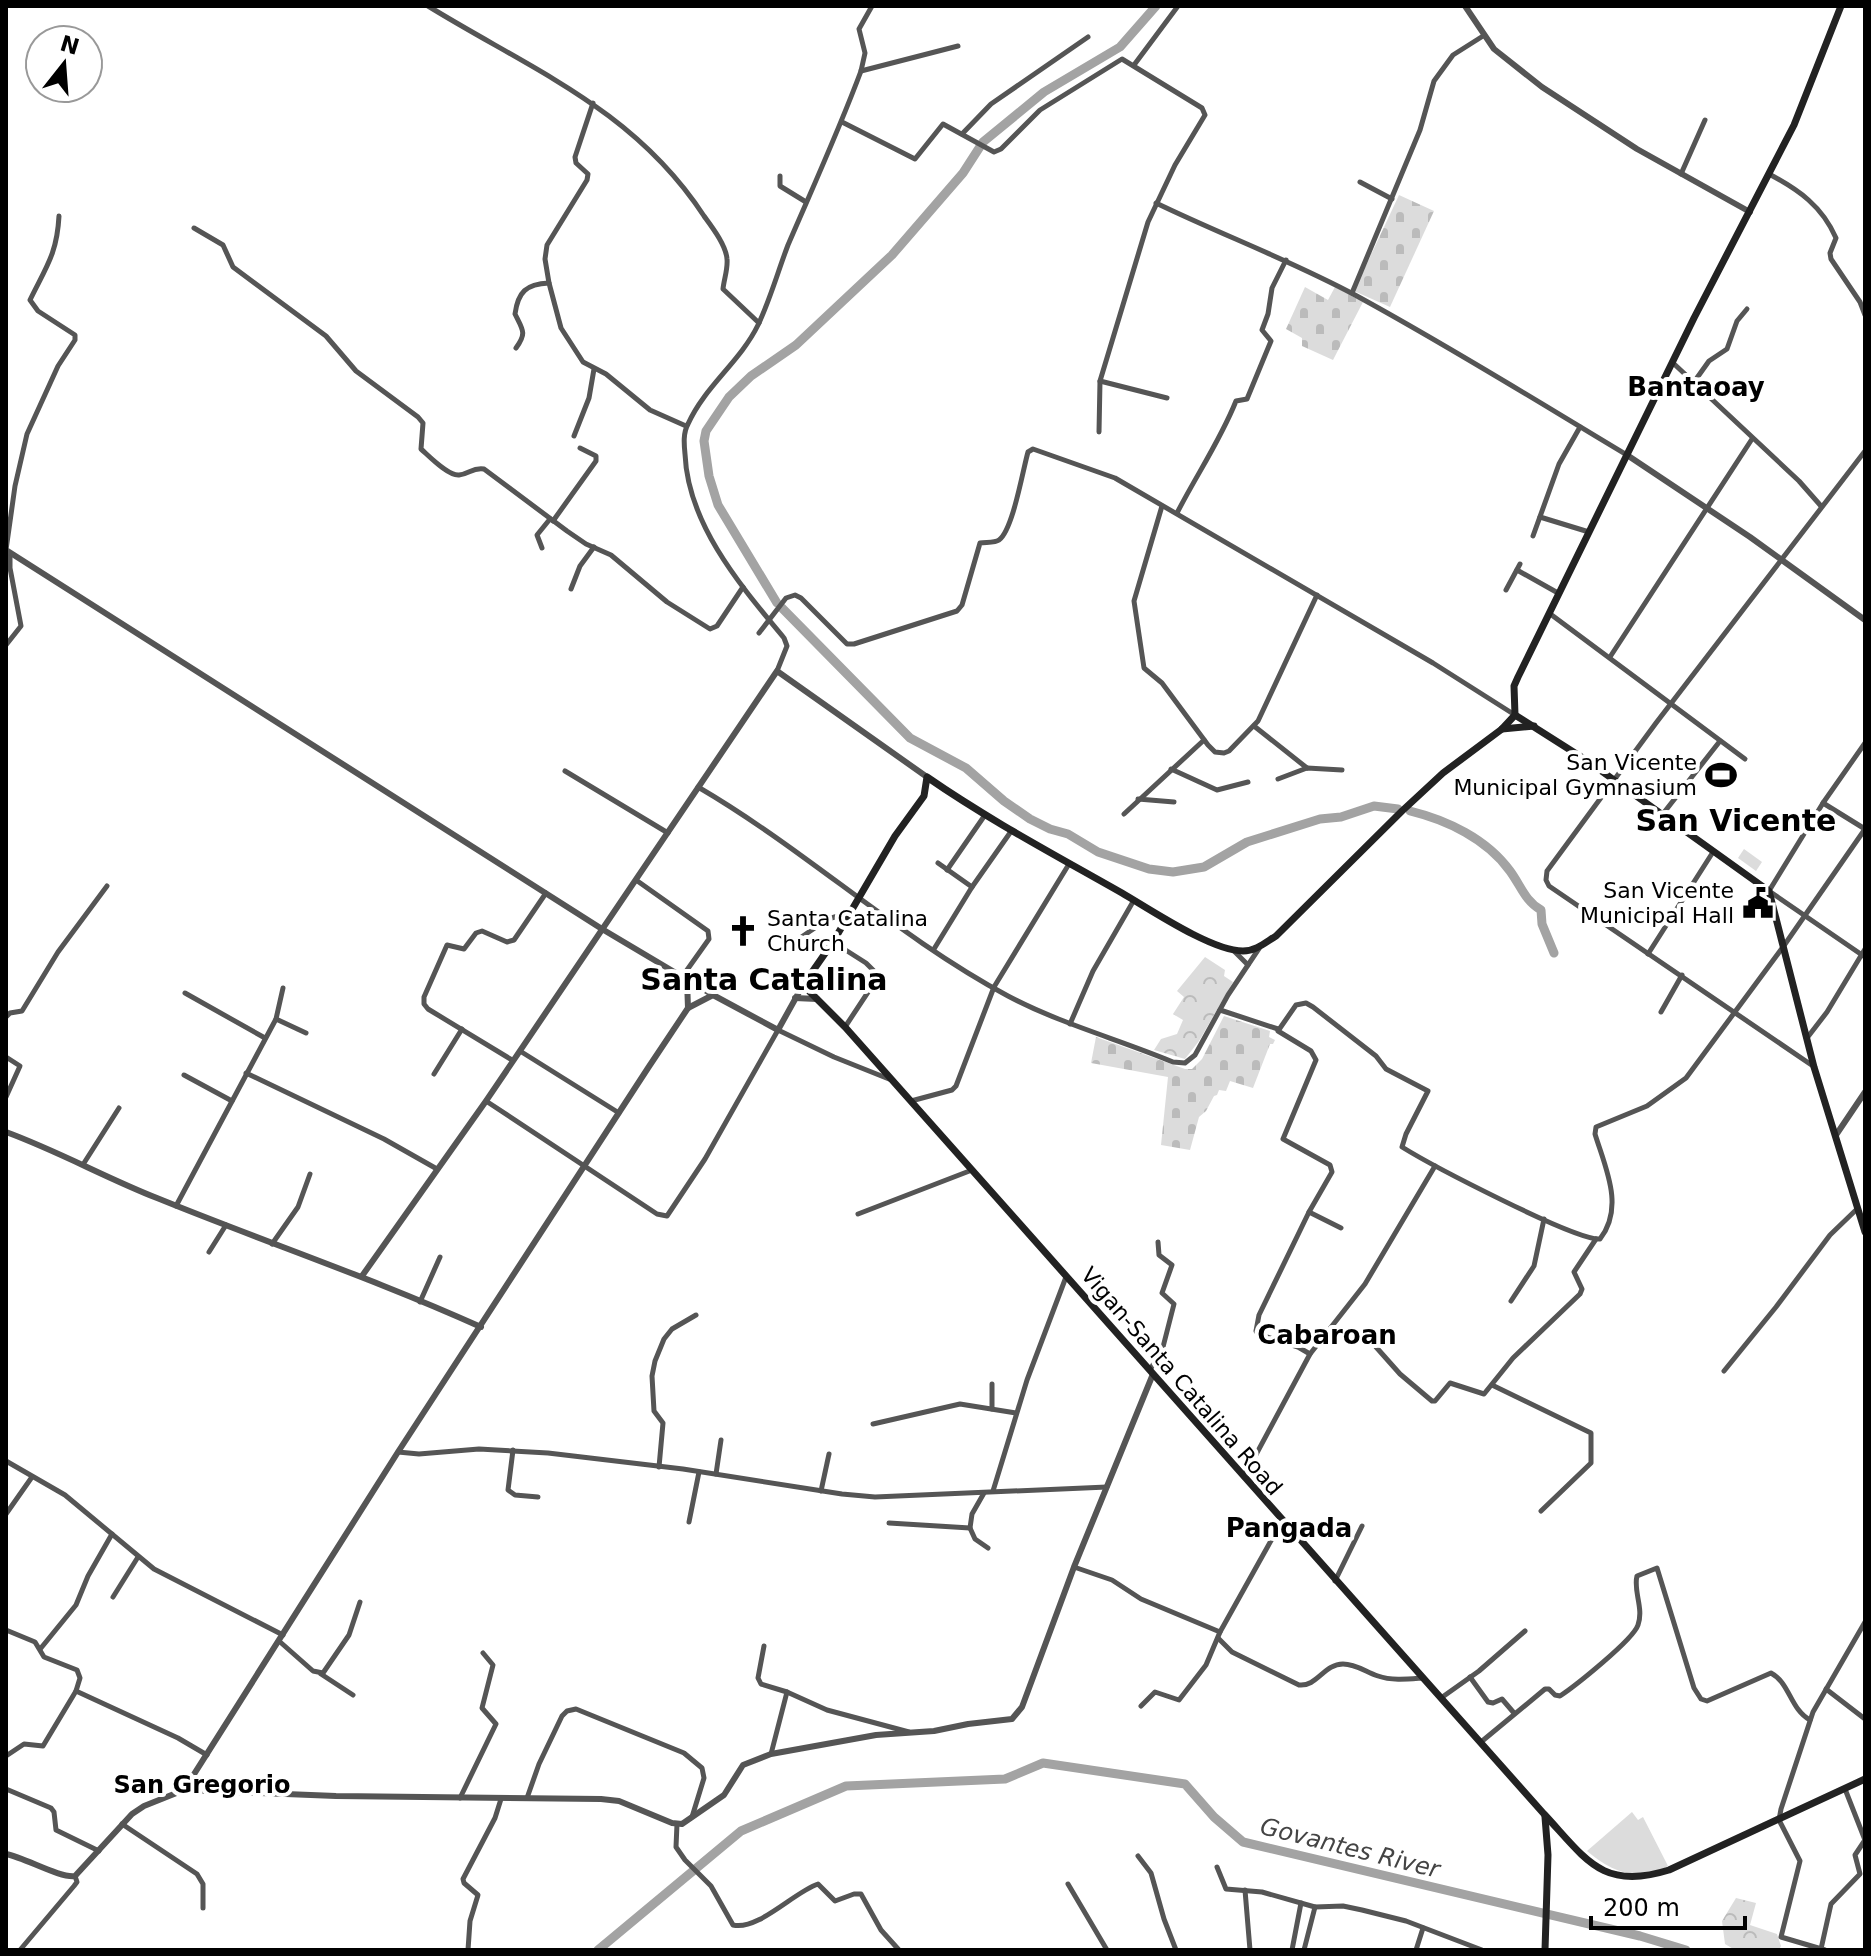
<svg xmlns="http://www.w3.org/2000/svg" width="1871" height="1956" font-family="'DejaVu Sans',sans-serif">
<defs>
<pattern id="forest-crowns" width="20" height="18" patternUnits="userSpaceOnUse" patternTransform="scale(2)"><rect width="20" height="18" fill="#dcdcdc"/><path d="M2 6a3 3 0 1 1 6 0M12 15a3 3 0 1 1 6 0" fill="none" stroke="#bbb"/></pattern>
<pattern id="cemetery-stones" width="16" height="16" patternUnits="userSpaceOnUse" patternTransform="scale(2)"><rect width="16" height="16" fill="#dcdcdc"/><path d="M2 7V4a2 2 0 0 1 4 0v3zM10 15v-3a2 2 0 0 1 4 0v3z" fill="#bbb"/></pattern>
</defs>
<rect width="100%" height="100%" fill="#fff"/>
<g fill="#dcdcdc">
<path d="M1744,849L1762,862L1756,871L1738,858Z"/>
<path d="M1632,1812L1638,1820L1643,1817L1668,1866C1639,1884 1610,1871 1587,1851Z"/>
</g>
<g fill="url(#forest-crowns)">
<path d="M1205,957L1225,970L1224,976L1233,982L1199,1041L1185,1059L1154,1050L1161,1039L1177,1034L1183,1020L1173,1014L1184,997L1177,991Z"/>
<path d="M1736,1898L1756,1903L1750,1925L1777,1934L1781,1946L1779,1950H1735L1725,1944L1722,1921Z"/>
</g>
<g fill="url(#cemetery-stones)">
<path d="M1399,195L1434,211L1390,307L1354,291Z"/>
<path d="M1305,287L1328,300L1335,287L1363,302L1333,360L1302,346V338L1286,329Z"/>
<path d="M1224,1016L1270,1031L1269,1037L1275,1040L1273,1044H1270L1253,1088L1230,1081L1226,1091L1219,1090L1217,1095L1214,1096L1206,1111L1199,1117L1190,1150L1161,1145L1168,1077L1091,1063L1096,1037L1185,1069H1192L1202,1059Z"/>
</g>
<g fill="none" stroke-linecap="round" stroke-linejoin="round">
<g stroke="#a3a3a3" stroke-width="9">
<path d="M777,603L718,505L709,476L704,441L706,431L729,397L751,376L796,345L892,255L963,173L983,142L1044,92L1120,47L1156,6"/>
<path d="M782,608L910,738L966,768L1004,801L1030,819L1050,829L1068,834L1098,852L1149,869L1173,872L1204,867L1247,842L1320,819L1341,817L1374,806L1398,809"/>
<path d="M1410,811C1447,820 1487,839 1510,871C1521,886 1525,901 1541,910L1542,924L1554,953"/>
<path d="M598,1950L741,1831L846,1786L1005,1779L1043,1763L1185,1784L1214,1817L1243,1842L1640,1936L1686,1950"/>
</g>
<g stroke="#555" stroke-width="5">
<path d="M428,6C532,70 634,109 704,216C712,227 726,245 727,259C728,269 724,279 723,289L759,323"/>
<path d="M1134,65L1178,6"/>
<path d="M861,71L958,46"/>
<path d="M842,122L915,159L943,124L994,152L1001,149L1040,110L1122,59L1202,108L1205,115L1175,165L1148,222L1100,381L1099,432"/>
<path d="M962,134L991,104L1088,37"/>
<path d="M1681,174L1705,120"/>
<path d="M1769,174C1799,190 1822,206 1836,238L1830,253L1831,259L1860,302L1865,315"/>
<path d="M780,176V186L806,202"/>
<path d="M1360,182L1392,199"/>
<path d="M1156,203C1222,235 1290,260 1355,295C1447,345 1537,401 1627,455"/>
<path d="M194,228L223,245L233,267L326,336L356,371L418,417L423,423L421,449C429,456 448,476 459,475C469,474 473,467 484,469L567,531L586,544L611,555L667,602L710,629L717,626L743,587"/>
<path d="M549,283L545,259L547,245L587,180L588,174L576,163L575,157L593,103"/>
<path d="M1352,293L1420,130L1434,81L1453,55L1483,36"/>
<path d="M516,348C527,333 523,330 515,314C518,292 526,284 549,283L561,328L583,362L606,374L650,410L686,426"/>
<path d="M1672,362L1799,481L1821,506"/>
<path d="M1100,381L1167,398"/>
<path d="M1694,382L1709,361L1727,349L1737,321L1747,309"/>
<path d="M574,436L589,398L594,369"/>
<path d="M1162,506L1134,601L1144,668L1162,683L1208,745L1215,752L1224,753L1229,751L1258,721L1317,595"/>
<path d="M1177,513C1197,474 1220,441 1236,401L1247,399L1271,341L1262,330L1268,314L1272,288L1286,260"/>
<path d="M1540,517L1589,532"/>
<path d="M553,521L596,461V456L580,448"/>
<path d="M1533,536L1559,464L1580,427"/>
<path d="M542,548L537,535L550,519"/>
<path d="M6,550L15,486L27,434L58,366L75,340V335L38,311L30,300C46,267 57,254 59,216"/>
<path d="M1517,570L1558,593"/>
<path d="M571,589L580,566L594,547"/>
<path d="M1506,590L1520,564"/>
<path d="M1549,613L1745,759"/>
<path d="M759,633L786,598L795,595L801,598L847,644H854L957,611L962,605L980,543C986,542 995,543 999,540C1013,530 1023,469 1028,452L1033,449L1115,478L1433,663L1515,715"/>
<path d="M6,645L21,626L10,568V553"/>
<path d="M1610,657L1752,439"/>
<path d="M777,671L787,646L784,638C741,586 688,525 685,454C684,444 683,433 688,424C705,386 740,362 758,325C770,300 778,271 788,245C813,187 839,130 861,71L865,53L859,29L872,6"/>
<path d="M1254,726L1307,768"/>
<path d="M1865,743L1823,803L1769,891L1865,957"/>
<path d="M1171,769L1217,790L1248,782"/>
<path d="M565,771L668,833"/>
<path d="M1278,779L1307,768L1342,770"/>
<path d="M698,787C806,850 898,937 1008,996C1061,1024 1118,1039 1173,1062L1185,1063L1195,1055L1228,995L1260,947"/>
<path d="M1138,799L1174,802"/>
<path d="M1823,803L1865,829"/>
<path d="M1124,814L1204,740"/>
<path d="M1662,815L1720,741"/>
<path d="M938,863L972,887"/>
<path d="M947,870L985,815"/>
<path d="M636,880L708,931L709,939L682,977"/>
<path d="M800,938L828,919L848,913"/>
<path d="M833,942L866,963L877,974L876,980L845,1027"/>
<path d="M934,949L972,887L1012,830"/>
<path d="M1233,950L1248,965"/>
<path d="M1648,954L1713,852"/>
<path d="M185,993L265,1038"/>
<path d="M1220,1010L1278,1029"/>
<path d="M1661,1012L1682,975"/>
<path d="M6,1017L10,1013L22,1011L58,952L107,886"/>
<path d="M276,1019L306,1033"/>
<path d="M1070,1024L1093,971L1134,900"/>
<path d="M1807,1038L1827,1012L1865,949"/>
<path d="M520,1051L619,1113"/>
<path d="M6,1057L20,1066L6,1097"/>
<path d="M512,1060L428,1009L424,1004V997L447,945L464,949L476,933L482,931L507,942L514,940L546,893"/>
<path d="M1813,1066L1549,886L1546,880L1547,871L1656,723L1865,451"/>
<path d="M246,1073L384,1139L437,1169"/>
<path d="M434,1074L462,1029"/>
<path d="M184,1075L232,1101"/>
<path d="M486,1101L657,1214L667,1216L705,1159L778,1030L834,1057L889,1079"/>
<path d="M911,1101L952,1090L956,1086L994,987L1069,864"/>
<path d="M84,1163L119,1108"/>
<path d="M176,1206L276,1019L283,988"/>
<path d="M1309,1212L1341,1228"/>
<path d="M858,1214L972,1170"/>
<path d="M272,1244L298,1207L310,1174"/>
<path d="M209,1252L226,1225"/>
<path d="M1511,1301L1534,1266L1544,1219"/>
<path d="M420,1302L440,1257"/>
<path d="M1376,1347L1400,1374L1432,1401H1435L1450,1383L1484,1394L1513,1358L1580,1294L1582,1289L1574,1272L1596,1239"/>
<path d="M1310,1354L1298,1347L1258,1334L1256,1331L1259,1315L1309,1212L1332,1172L1330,1165L1283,1139L1316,1060L1311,1051L1278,1031L1296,1005L1306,1003L1313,1007L1376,1056L1386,1069L1428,1091L1406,1134L1402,1147C1431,1165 1574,1240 1600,1239C1625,1207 1605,1167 1595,1134L1596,1127L1647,1106L1686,1078L1783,947L1865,829"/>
<path d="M1150,1370L1163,1347L1174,1304L1162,1293L1172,1265L1159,1255L1158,1242"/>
<path d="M1724,1371L1776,1307L1830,1235L1858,1208"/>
<path d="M992,1384V1409"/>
<path d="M1492,1385L1591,1433V1463L1541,1511"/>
<path d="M873,1424L960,1404L1016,1413"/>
<path d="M513,1450L508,1490L515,1495L538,1497"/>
<path d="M398,1452L419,1454L479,1449L548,1453L683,1469L842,1494L875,1497L1107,1487"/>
<path d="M6,1461L65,1495L154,1569L283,1635"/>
<path d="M659,1467L663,1423L654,1411L652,1376L655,1361L664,1339L672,1329L696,1315"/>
<path d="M716,1474L721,1440"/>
<path d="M1244,1477L1310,1354L1365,1284L1435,1166"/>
<path d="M821,1491L829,1454"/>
<path d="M993,1491L1027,1380L1066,1277"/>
<path d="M6,1514L32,1477"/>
<path d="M689,1522L699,1472"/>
<path d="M889,1523L970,1528L972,1514L984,1493"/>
<path d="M970,1528L975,1539L988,1548"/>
<path d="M1074,1567L1112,1580L1141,1599L1220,1632"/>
<path d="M1335,1581L1362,1526"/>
<path d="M113,1597L138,1557"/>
<path d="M6,1630L35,1642L44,1657L77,1670L80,1678L76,1691"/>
<path d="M1218,1638L1232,1652L1299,1685C1317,1687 1324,1664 1343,1664C1356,1664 1366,1672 1378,1676C1392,1681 1409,1679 1423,1678"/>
<path d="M279,1641L313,1671L323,1673L349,1635L360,1602"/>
<path d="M764,1646L758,1678L761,1684L787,1692L827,1710L909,1732"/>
<path d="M41,1648L76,1605L88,1576L112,1534"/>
<path d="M321,1674L353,1695"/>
<path d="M1470,1677L1488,1702L1493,1703L1502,1699L1514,1713"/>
<path d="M1826,1689L1865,1719"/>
<path d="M1441,1698L1479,1671L1525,1631"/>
<path d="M1141,1706L1155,1692L1179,1700L1206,1665L1220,1632L1282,1521"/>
<path d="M1481,1742L1545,1689H1549L1555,1695L1560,1696C1575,1686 1633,1640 1638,1625C1644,1608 1633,1591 1637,1576L1657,1568L1694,1688L1701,1699L1707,1701L1771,1673C1790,1683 1790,1709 1810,1720"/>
<path d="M771,1754L787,1692"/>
<path d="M6,1756L24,1744L43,1746L76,1691L178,1738L207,1755"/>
<path d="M6,1789L51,1808L54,1812L56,1830L99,1851"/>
<path d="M1845,1789L1865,1840"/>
<path d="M460,1798L496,1724L482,1708L493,1665L483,1653"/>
<path d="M527,1798L539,1764L562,1716L567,1711L576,1709L684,1753L702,1768L704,1778L692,1817"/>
<path d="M122,1824L197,1874L203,1884V1908"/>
<path d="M677,1824L676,1847L685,1860L711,1886L733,1925C758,1931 794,1892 818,1884L835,1901L854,1894H861L881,1930L899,1950"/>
<path d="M1138,1856L1151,1873L1164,1919L1176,1950"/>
<path d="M1217,1867L1226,1889L1262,1892L1315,1907L1343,1906L1362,1910L1406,1921L1482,1950"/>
<path d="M1068,1884L1107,1950"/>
<path d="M1245,1890L1250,1950"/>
<path d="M1821,1949L1831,1904L1860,1874L1855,1855L1865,1840"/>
<path d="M20,1950L74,1886L77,1882L75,1876"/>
<path d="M468,1950L470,1921L478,1895L464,1883L463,1879L495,1818L501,1799"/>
<path d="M1292,1950L1301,1903"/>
<path d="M1304,1950L1315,1907"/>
<path d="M1416,1950L1423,1928"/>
<path d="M1825,1950L1781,1937L1800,1861L1779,1820L1781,1809L1813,1712L1865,1622"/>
</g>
<g stroke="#555" stroke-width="6">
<path d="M1465,6L1494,49L1542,87L1637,149L1750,212"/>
<path d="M1627,455L1750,537L1865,620"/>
<path d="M6,550L602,929L713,995L778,1030L803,985"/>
<path d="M687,980L688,1008"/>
<path d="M795,998L817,999"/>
<path d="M6,1132C58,1151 106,1178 157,1198C265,1242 375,1279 481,1327"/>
<path d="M1836,1135L1865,1092"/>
<path d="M362,1276L486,1101L777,671L927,777"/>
<path d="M184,1790L398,1452L648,1068L688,1008L713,995"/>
<path d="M6,1854C26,1858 59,1878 75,1876L132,1814L144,1806L184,1790L336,1796L601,1799L619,1801L672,1823L682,1824L724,1795L743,1765L771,1754L876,1735L934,1731L968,1724L1012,1719L1022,1707L1074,1567L1153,1374"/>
</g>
<g stroke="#222" stroke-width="7">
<path d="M1841,6L1794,125L1694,318L1518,677L1514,686L1515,715L1502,729L1443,773L1402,811L1276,936C1266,942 1256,951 1243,951C1212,951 1151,910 1122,893C1057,856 989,820 927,777L924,796L895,836L833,942L803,985L845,1027L1544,1814C1586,1859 1602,1891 1669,1870L1865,1779"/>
<path d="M1515,715L1586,760L1769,891L1814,1067L1865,1232"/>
<path d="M1502,729L1534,726"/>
<path d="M1545,1817L1548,1855L1545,1950"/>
</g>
</g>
<defs>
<symbol id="stadium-bare" viewBox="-9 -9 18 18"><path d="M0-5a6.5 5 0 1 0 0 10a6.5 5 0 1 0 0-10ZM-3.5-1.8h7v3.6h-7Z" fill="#000" stroke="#fff" stroke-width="2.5" paint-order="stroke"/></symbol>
<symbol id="civic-bare" viewBox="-9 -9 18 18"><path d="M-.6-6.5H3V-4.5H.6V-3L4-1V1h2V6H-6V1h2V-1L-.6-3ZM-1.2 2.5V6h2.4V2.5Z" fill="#000" stroke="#fff" stroke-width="2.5" paint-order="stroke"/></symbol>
<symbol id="church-bare" viewBox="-9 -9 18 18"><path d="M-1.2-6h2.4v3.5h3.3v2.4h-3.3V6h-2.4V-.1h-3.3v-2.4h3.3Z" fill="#000" stroke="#fff" stroke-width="2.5" paint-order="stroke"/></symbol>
</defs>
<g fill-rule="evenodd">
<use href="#stadium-bare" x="1699" y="753" width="44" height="44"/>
<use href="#civic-bare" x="1736" y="881" width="44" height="44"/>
<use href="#church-bare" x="721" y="909" width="44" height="44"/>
</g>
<g text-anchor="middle" stroke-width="8" stroke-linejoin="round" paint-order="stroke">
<g font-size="22" fill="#000" stroke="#fff" text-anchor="end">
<text x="1697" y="770">San Vicente<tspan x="1697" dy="25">Municipal Gymnasium</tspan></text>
<text x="1734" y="898">San Vicente<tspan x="1734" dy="25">Municipal Hall</tspan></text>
<text x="767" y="926" text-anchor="start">Santa Catalina<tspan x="767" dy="25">Church</tspan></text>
</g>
<g font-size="22" fill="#000" stroke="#fff">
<text transform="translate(1182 1381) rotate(49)" y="8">Vigan-Santa Catalina Road</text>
</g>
<g font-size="24" font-weight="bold" fill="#000" stroke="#fff">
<text x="202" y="1793">San Gregorio</text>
</g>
<g font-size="24" font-style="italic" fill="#444" stroke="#fff">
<text transform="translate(1350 1848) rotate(14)" y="8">Govantes River</text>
</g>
<g font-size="26" font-weight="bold" fill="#000" stroke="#fff">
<text x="1696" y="396">Bantaoay</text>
<text x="1327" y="1344">Cabaroan</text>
<text x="1289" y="1537">Pangada</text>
</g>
<g font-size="30" font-weight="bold" fill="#000" stroke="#fff">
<text x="1736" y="831">San Vicente</text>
<text x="764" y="990">Santa Catalina</text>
</g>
</g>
<rect width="1871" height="1956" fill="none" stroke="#000000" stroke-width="16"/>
<g transform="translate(64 64) rotate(17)"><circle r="38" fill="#ffffff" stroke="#999999" stroke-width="2"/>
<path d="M0-6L14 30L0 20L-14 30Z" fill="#000000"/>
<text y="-12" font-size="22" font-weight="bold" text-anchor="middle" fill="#000000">N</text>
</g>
<path d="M1591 1916v12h154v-12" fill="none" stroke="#000000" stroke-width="4"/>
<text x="1603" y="1916" font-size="24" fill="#000000" stroke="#ffffff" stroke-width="6" paint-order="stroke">200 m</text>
</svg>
